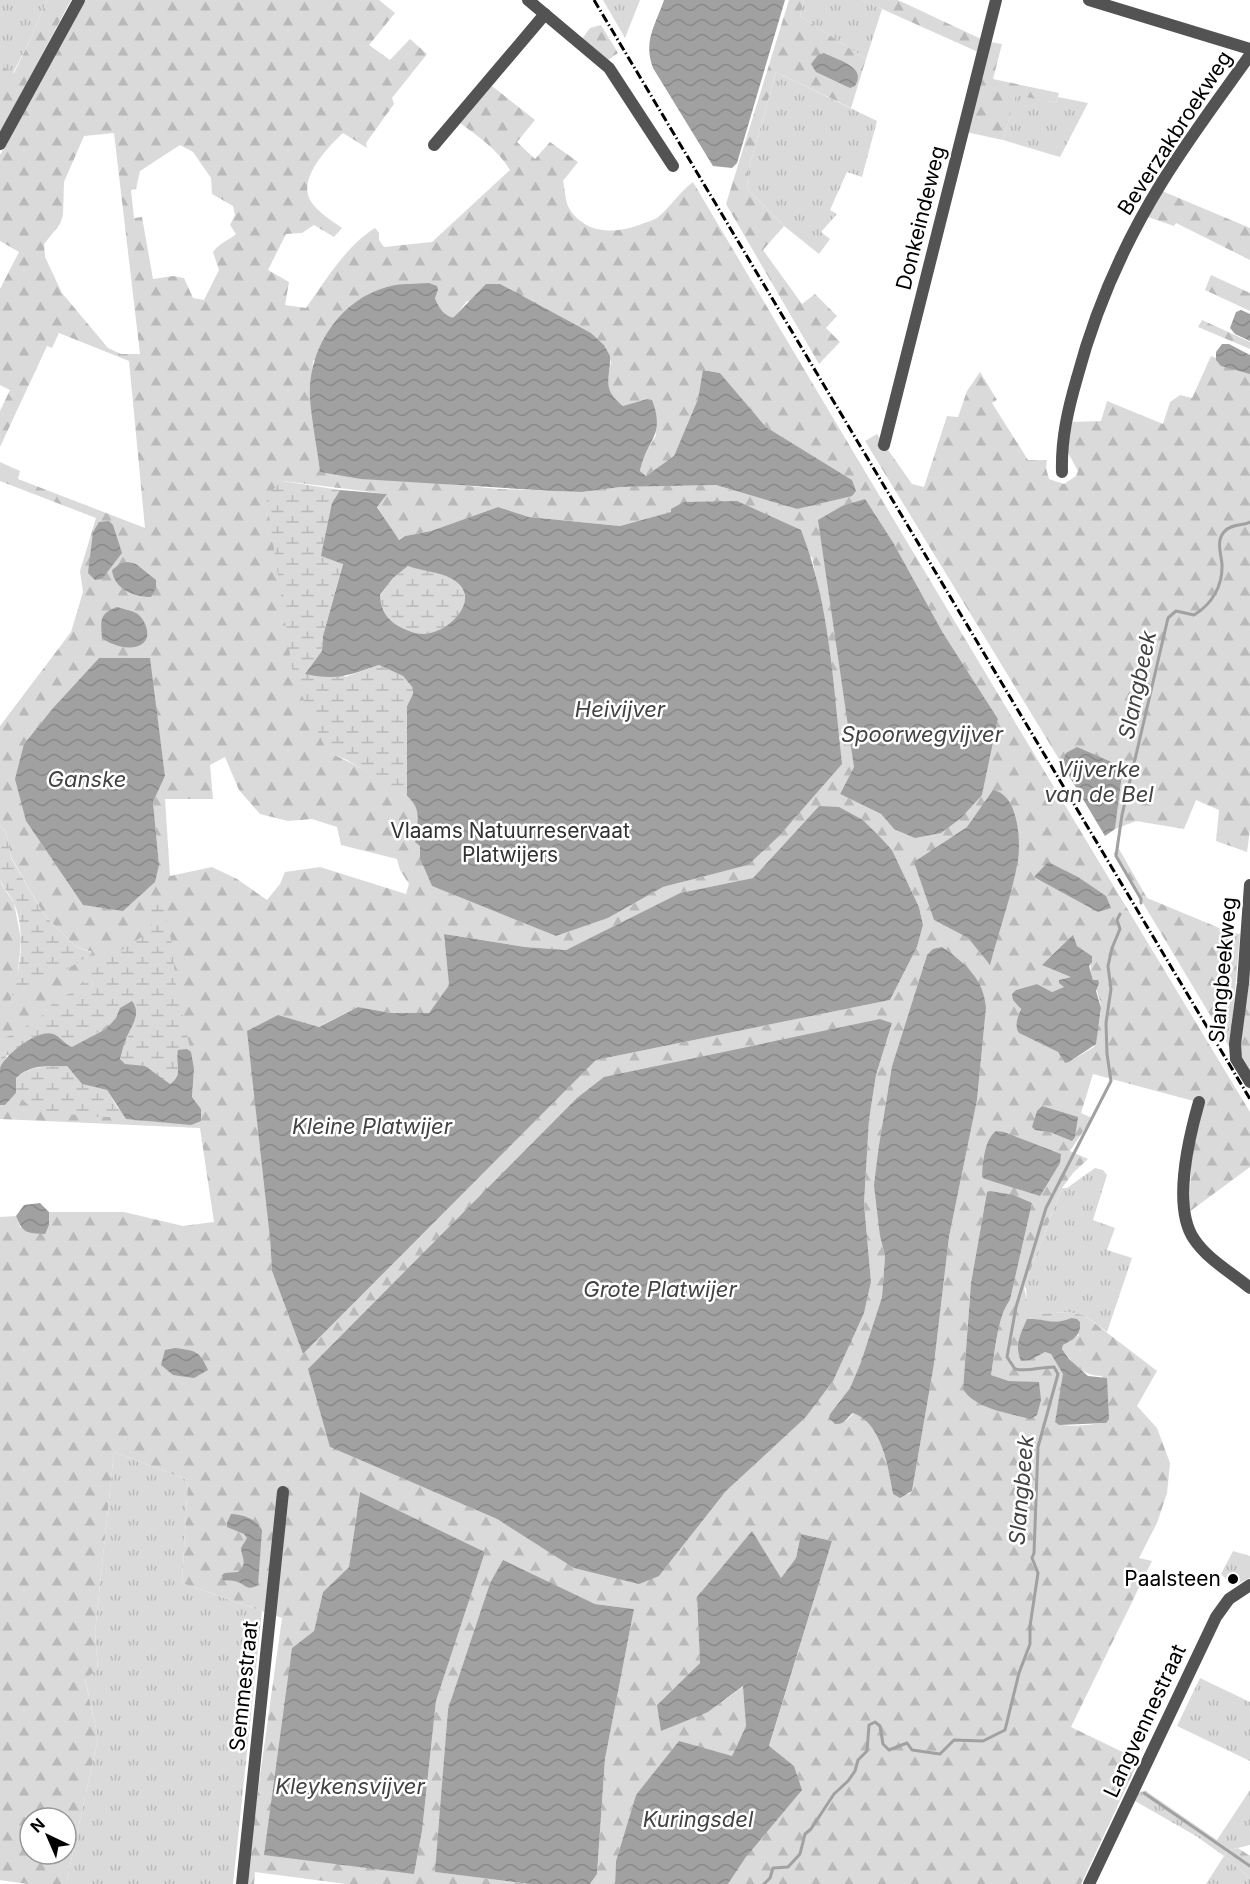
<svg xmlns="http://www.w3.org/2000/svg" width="1250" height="1884" font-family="Inter,sans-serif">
<defs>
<pattern id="grass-tufts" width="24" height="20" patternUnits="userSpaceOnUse" patternTransform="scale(1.5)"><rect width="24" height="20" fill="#dadada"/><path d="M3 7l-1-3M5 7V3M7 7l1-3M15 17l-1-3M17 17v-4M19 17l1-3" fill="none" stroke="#b9b9b9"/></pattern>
<pattern id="forest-firs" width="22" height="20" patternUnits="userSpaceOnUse" patternTransform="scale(1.5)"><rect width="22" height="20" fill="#dadada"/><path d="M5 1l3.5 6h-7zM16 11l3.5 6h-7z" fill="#b9b9b9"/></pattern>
<pattern id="wetland-marsh" width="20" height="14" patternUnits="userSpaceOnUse" patternTransform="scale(1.5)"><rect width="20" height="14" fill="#dadada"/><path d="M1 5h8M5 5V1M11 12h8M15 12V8" fill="none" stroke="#b9b9b9"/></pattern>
<pattern id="water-waves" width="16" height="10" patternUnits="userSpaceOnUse" patternTransform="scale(1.5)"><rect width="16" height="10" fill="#a1a1a1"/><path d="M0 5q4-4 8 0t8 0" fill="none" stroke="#898989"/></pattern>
</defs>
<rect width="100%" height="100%" fill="#fff"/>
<g fill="url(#grass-tufts)">
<path d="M0,0H47L31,38L13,73L0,65Z"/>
<path d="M603,0H640L625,38Z"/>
<path d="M804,0H862L882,9L866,59L800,16Z"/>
<path d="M776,72L877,121L862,177L847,172L830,210L837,214L821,232L830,239L819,254L784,226L747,189L749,167Z"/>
<path d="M1016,94L1056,103L1058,97L1088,103L1060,157L1003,140Z"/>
<path d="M1229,932L1240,934L1230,1048L1219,1030Z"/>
<path d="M1095,1168L1103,1170L1107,1175L1093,1220L1115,1228L1107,1250L1132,1258L1107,1332L1084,1315L1066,1312L1043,1314L1027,1306L1026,1288L1024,1287L1062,1188H1067Z"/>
<path d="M114,1452L188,1480L182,1583L262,1611L233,1884H66L98,1738L85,1678L98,1669L95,1632Z"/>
<path d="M1233,1551L1250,1556V1578L1233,1586L1221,1574Z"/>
<path d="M1200,1678L1250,1702V1761L1177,1726Z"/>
<path d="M1250,1790V1845L1229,1850L1224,1856L1250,1878V1884H1206L1224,1856L1196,1836L1135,1801L1139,1792L1146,1791L1217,1840Z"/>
</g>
<g fill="url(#forest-firs)" fill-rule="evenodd">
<path d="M47,0H71L0,133V65L14,73L31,38Z"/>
<path d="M85,0H379L395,13L369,45L390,60L410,39L427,54L392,98L394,104L366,143L367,148L343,133C328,147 298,178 310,200C316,211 332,221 342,228L334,237L314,225L302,233L286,234L268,270L289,282L285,305L306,308C326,280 346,246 375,228L379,233V240L384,247L432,242L510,170C498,150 479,137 460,123L492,86L535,120L517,142L535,159L550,142L578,162L563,181C565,189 565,201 569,208C586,236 618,234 644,223C648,222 653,220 657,218C670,208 679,192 693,182C877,493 1063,803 1250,1112V1167L1189,1212L1192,1146L1201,1103L1093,1074L1081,1113L1092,1118L1070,1151L1088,1159L1073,1173L1062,1188L1024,1287L1028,1306L1043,1314L1066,1312L1084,1315L1157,1371L1137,1406L1157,1428L1170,1463L1167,1493L1157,1523L1139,1558L1152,1561L1071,1727L1139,1760L1081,1884H728L746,1857L794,1766L769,1747L832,1541L801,1534L796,1558L781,1578L697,1597L700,1663L657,1705L708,1712L744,1686L746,1726L732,1756L654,1774L636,1795L616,1861L615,1884H590L597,1874L605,1759L634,1609L595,1604L503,1561L490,1583L448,1709L436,1872L530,1884H346L255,1872L254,1884H245L282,1618L182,1583L188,1480L114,1452L95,1632L98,1669L85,1679L98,1738L66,1884H28L0,1880V1217L16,1216L20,1227L49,1225V1212H124L183,1226L214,1222L200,1128L0,1119V1105H5L16,1093L201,1121V1109L192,1097L194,1069L7,1055L0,1068V879L2,885L14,903L21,939L17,984L10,1004L92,952L75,946L44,915L11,857L6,832L0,826V726L71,632L83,592L80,571L96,518L0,481V462L20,471L18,479L145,528L129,361L59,333L52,348L47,346L0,447V411L10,390L0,385V289L19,252L0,241V155ZM114,133L140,354H121L108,348L62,293L45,257L44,244L60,224L63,215L64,182L84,136ZM180,145L193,152L211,178L212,194L233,206L235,215L230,225L236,234C228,241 219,243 213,252L219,270L204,300L193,298L184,278L173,276L153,279L142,217L134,218L131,190L136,189L140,171ZM438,290L435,297C439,308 442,315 453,319L467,301L577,327L591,333L604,345L611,362L607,384L612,397L623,406L647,399L656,435L642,460L640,471L646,476L674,456L698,399L704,370L720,373L766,427L852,480L797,509L716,485L621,487L582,492L553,491L499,489L320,472L310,397L313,361ZM283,481L387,494L377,506L398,540L405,536L431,531L498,507L529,517L620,526L672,512L812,557L828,639L830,659L748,865L663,887L608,918L556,936L432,886L420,845L415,842C416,832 422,814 416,805C408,792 344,758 327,752ZM894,544L943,633L998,719L982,795L894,829L881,814L840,794L854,767ZM99,658H149L165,776L153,802L159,865L83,905L26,821L24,744L53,708ZM225,757L239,790L260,814L288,821L312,819L337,827L341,845L397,859L400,870L409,884L406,894L320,867L285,872L280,884L267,900L237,879L212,867L170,876L165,799H213L210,765ZM819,806L863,820L882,839L892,850L919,907L923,925L917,947L890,1000L596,1060L303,1354L272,1271L270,1238L278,1015L318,1027L358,1007L391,1013H429L449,985L444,934L525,947L566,950L680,893L753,878ZM967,827L989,964L968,938L934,920L915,862ZM1074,942L1077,946L1092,956C1086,977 1101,990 1101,1010C1100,1022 1096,1035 1094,1047L1069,1062L1065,1063L1058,1052L1019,1033C1015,1023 1021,1016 1020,1006C1019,1001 1017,995 1016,990L1037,984L1052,992L1064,987L1059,980L1071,977ZM927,955L986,1008L977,1100L949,1237L934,1364L912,1491L909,1494H893C888,1467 882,1423 854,1413L846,1421L830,1414L850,1388L861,1362L882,1297L885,1256L880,1236L879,1145L892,1066ZM880,1019L892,1023L876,1075L869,1120L864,1203L871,1282L864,1313L805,1418L726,1491L659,1576L574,1567L497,1519L330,1447ZM987,1192L1032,1203L1010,1300C997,1317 995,1353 991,1375L1009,1381L1039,1383L963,1389L971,1283ZM1071,1318L1079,1335L1063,1345L1062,1349C1073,1364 1083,1376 1102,1376L1106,1423C1093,1424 1065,1429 1055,1422L1064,1374L1051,1354L1045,1352L1021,1360C1014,1346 1020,1334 1027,1320C1047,1318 1052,1326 1071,1318ZM360,1492L485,1552L436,1701L422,1831L414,1874L292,1648L314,1631L323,1592L349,1567ZM30,1818H66V1854H30Z"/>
<path d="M789,0H804L800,16L866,59L851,108L776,72L749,167L747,189L784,226L763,250L802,304L815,294L837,316L826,328L840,342L819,364L726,204Z"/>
<path d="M862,0H898L981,39L978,52Z"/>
<path d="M601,25L618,53L608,60L582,39L590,28Z"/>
<path d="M990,42L1002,44L993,79L1059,93L1056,103L1016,95L1003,140L966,132Z"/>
<path d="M1162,191L1250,228V260L1176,223L1174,226L1148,217Z"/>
<path d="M1211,275L1250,293V311L1205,290Z"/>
<path d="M1202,320L1250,342V349L1198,327Z"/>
<path d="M1211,356L1250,372V829L1247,852L1216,841L1219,810L1196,800L1184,829L1136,821L1115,829L1123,767L1077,748L1062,764L865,441L877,434L912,484L924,487L947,416L958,417L967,391L980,372L997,400L992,403L1028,460H1047L1046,468L1049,479L1064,484L1076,476L1078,471L1067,451L1071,422L1101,421L1107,401L1163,424L1170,402L1180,395L1192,398Z"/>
<path d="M1119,849L1147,898L1229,932L1219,1030L1113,853Z"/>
<path d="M1250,941V1074L1242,1058L1240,1047Z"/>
<path d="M1238,1848L1250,1856V1878L1224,1856L1229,1850Z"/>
</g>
<g fill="url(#wetland-marsh)">
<path d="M282,481L340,490L332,503L343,563L323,636L322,651L345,677L379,665L403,676L413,688V694L407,706V796L347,760L327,752L293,675L266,496Z"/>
<path d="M408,566C413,568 416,567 422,568C431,569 444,574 452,579C484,598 450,633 424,634C416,634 409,631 402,628C388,621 382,611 380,596L393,578Z"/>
<path d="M0,826L6,832L11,858L44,915L75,946L93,953L9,1005C20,975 27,934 14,903C10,894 3,888 0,879Z"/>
<path d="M163,904L172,944L176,986L191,1052L187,1049L177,1054C178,1067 182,1076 170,1084L125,1064L120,1058C125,1042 133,1028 137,1012L120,1008C110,1029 91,1036 72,1047L53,1034L7,1055L0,1068V1049L5,1038L39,1019L55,1001L74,991L99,965L152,930L150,906Z"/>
<path d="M67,1066L82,1084L107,1090L123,1117H100L34,1111L16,1093V1078C32,1064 47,1067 67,1066Z"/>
</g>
<g fill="url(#water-waves)" fill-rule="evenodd">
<path d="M664,0H785L737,163L732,168L713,166L653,68C643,41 655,26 664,0Z"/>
<path d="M824,53C835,59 864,66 857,82C854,88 856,85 850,88L816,72L811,64L818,55Z"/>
<path d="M429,283L437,286L438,290L435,298C439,308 442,314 453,318L486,284H500L591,333L604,345L610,356C611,379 600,388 623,406L647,399L652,400C666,436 646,440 640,471L646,476L674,456L698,399L703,370L720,373L766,427L852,480L856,491L852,496L797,509L716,485L621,487L582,492L553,491L361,479L320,472C317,447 312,423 310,399C307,350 339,300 387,287C400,283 416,284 429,283Z"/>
<path d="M1241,310L1250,314V341L1235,334L1230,328L1236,312Z"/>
<path d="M1222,344H1229L1250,355V374L1221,366L1216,360V352Z"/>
<path d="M340,490L387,494L377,507L399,540L405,536L431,531L498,507L529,517L620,526L671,512V509L684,502L737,501L801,530C830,604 833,686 842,764L779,836L748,865L663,887L608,918L556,936L432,886L420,858V846L415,842C417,822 423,810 407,796V706L413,694V688L403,676L379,665C349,675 337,681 305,674L322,651L323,636L343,564L321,556L332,503ZM408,566C421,571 438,571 452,579C484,597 450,633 424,634C416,634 409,631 402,628C388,621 381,611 380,595L393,578Z"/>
<path d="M865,499L894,544L943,633L998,719L982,795L961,818L941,833L915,838L894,829L881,814L840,794L854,767L818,520L842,506Z"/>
<path d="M109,521L113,525L122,553L102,579L95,580L88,573L93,532L99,522Z"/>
<path d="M128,562L136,564L156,580V588L151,597C134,597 114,589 112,570L121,563Z"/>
<path d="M117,607C123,609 130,610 136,613C145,618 153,637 142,644C131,652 111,645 102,638C101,619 99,614 117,607Z"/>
<path d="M99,658H150L165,776L153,802L159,865L155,882L123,911L83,905L26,821L15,779L24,744L53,708Z"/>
<path d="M1077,747L1123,767L1115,829L1105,836L1062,764L1066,753Z"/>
<path d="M993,790C1018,794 1021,840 1018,860C1012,895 999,930 990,965L968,938L934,920L914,862L967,827Z"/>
<path d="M819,806L839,807L863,820L882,839L892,850L919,907L923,925L917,947L890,1000L596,1060L303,1354L272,1271L270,1238L247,1031L278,1015L319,1027L358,1007L391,1013H429L449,985L444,934L525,947L566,950L680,893L753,878Z"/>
<path d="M1048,862L1078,877L1106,896L1111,908L1098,912L1034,877Z"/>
<path d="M1073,935L1077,946L1092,956V962L1089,966L1093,980H1098L1099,983L1096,991L1101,1008L1096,1044L1069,1062L1065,1063L1058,1052L1019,1033C1014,1026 1018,1016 1021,1009L1013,1000L1012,994L1016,990L1037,984L1052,992L1064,987L1059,983V980L1071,977L1042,965Z"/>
<path d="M942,947C965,963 984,979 986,1008L977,1100L949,1237L934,1364L912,1491L900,1498L893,1494C888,1467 882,1423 853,1413C847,1417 845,1425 835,1424L829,1418L830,1414L850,1388L861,1362L882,1297L885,1256L880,1236L874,1185L879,1145L892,1066L927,955L933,949Z"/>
<path d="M132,1001C142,1014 131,1026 126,1039C123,1045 122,1052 120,1059L125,1064L145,1066L170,1084C184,1075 175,1064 178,1050L187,1049L191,1052L194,1069L192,1097L201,1109V1121L191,1125L126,1119L107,1090L82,1084L67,1066C47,1067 31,1063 16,1078V1093L5,1105H0C0,1094 0,1078 0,1068C4,1055 39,1028 53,1034C60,1036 64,1044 72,1047L106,1029L116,1018L120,1008Z"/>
<path d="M880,1019L892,1023L876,1075L869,1120L864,1203L871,1282L864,1313L833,1381L805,1418L726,1491L659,1576L639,1584L574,1568L497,1519L330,1447L308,1369L577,1098L604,1077Z"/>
<path d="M1042,1106L1078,1117L1075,1137L1072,1141L1050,1132L1035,1130L1032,1127L1037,1111Z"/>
<path d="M996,1131L1004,1132L1061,1154L1060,1163L1040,1196L985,1179L982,1177C983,1163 984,1140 996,1131Z"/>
<path d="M990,1191L1014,1195L1032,1203L1010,1300C997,1317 995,1353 991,1375L1009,1381L1039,1382L1041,1400L1037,1415L1030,1419C1009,1413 975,1409 963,1389L971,1283L987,1192Z"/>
<path d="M40,1203L49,1212V1225L45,1234C27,1233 23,1234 16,1216L24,1205Z"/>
<path d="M1071,1318L1077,1319L1080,1322C1081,1336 1074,1339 1063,1345L1062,1349L1069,1359L1088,1376L1107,1378L1109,1419L1106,1423L1059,1425L1055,1422L1063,1374L1051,1354L1045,1352L1030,1360L1021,1361C1014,1345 1020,1335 1027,1319C1046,1318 1052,1326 1071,1318Z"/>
<path d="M175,1348C196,1351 199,1350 208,1370L194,1378L173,1375L161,1365L165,1350Z"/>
<path d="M360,1492L485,1552L436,1701L422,1831L414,1874L264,1855L292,1648L314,1631L323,1592L349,1567Z"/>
<path d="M231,1514C244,1515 255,1518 262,1530L258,1585C248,1591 247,1586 238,1582C234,1580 227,1581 223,1580L222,1575L225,1573L238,1572C248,1563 242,1559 241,1548L247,1538L244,1534L227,1527V1523Z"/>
<path d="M752,1531L781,1578L796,1558L801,1534L832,1541L769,1746L794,1766L802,1790L746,1857L728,1884H615L616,1861L636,1795L679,1741L732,1756L746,1726L743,1686L708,1712L661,1731L657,1705L700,1663L697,1597Z"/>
<path d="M503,1560L595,1604L634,1609L605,1759L597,1874L590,1884H530L435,1872L448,1709L490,1583Z"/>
</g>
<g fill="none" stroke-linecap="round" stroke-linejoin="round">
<g stroke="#a1a1a1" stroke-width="3">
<path d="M1141,903V899L1116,856L1122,815L1168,618L1176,611L1194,615C1212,604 1223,586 1222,564C1221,553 1216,541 1224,532C1230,524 1242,526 1250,522"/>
<path d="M1144,1793L1250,1866"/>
<path d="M764,1884L770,1878L773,1868L788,1867L800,1854L805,1834L811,1829L834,1794L848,1781L855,1771L858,1760L867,1751L869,1725L875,1722L880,1726L883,1744L889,1750L907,1743L912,1750L940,1754L954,1740L983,1741L1005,1730L1019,1673L1030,1644V1626L1038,1573L1032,1558L1034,1553L1038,1447L1058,1374L1054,1367C1039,1367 1029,1372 1015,1369L1007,1357L1016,1307L1046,1208L1111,1081L1107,1054L1106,1023L1111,989L1108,966L1112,948L1120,929L1117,920L1120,914"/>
</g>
<g stroke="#535353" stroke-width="12">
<path d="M528,0L609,68L673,166"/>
<path d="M1089,0L1250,49"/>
<path d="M0,144L79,0"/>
<path d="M434,145L545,14"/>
<path d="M884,445L996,0"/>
<path d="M1062,472C1061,439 1068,409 1077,378C1095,310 1125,242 1162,182C1189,138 1220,97 1250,55"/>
<path d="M1250,885L1243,983L1235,1044L1236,1059L1250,1082"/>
<path d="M1199,1102C1189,1137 1172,1207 1194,1239C1207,1259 1232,1273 1250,1288"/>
<path d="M242,1884L283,1492"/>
<path d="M1089,1884L1216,1617L1229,1599L1250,1585"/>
</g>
<path stroke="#000" stroke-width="3" stroke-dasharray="9 3 1.5 3" stroke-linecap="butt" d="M594,0L1250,1099"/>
</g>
<circle fill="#000" stroke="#fff" stroke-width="2" cx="1233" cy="1579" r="6"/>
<g text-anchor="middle" stroke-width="5" stroke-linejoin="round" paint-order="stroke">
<g font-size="21" fill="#000" stroke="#fff">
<text transform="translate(1175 133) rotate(-57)" y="7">Beverzakbroekweg</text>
<text transform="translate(921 218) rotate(-76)" y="7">Donkeindeweg</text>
<text transform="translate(1223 970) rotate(-85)" y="7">Slangbeekweg</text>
<text transform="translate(244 1686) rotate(-84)" y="7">Semmestraat</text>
<text transform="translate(1145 1721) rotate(-65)" y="7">Langvennestraat</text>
</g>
<g font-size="21" fill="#313131" stroke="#fff">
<text x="510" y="838">Vlaams Natuurreservaat<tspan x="510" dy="24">Platwijers</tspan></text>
</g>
<g font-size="21" fill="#000" stroke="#fff" text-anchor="end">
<text x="1221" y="1586">Paalsteen</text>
</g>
<g font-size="22" font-style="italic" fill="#424242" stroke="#fff">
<text transform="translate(1137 685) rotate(-78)" y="8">Slangbeek</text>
<text x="620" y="717">Heivijver</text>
<text x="922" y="742">Spoorwegvijver</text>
<text x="1099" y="777">Vijverke<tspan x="1099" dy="25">van de Bel</tspan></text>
<text x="87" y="787">Ganske</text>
<text x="372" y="1134">Kleine Platwijer</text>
<text x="660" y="1297">Grote Platwijer</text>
<text transform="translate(1021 1490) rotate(-85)" y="8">Slangbeek</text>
<text x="350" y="1794">Kleykensvijver</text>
<text x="698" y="1827">Kuringsdel</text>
</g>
</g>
<g transform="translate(48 1836) rotate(316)"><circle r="28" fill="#ffffff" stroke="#999999" stroke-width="1.5"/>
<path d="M0-4.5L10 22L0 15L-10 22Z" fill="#000000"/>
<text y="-9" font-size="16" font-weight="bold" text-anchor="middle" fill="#000000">N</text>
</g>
</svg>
